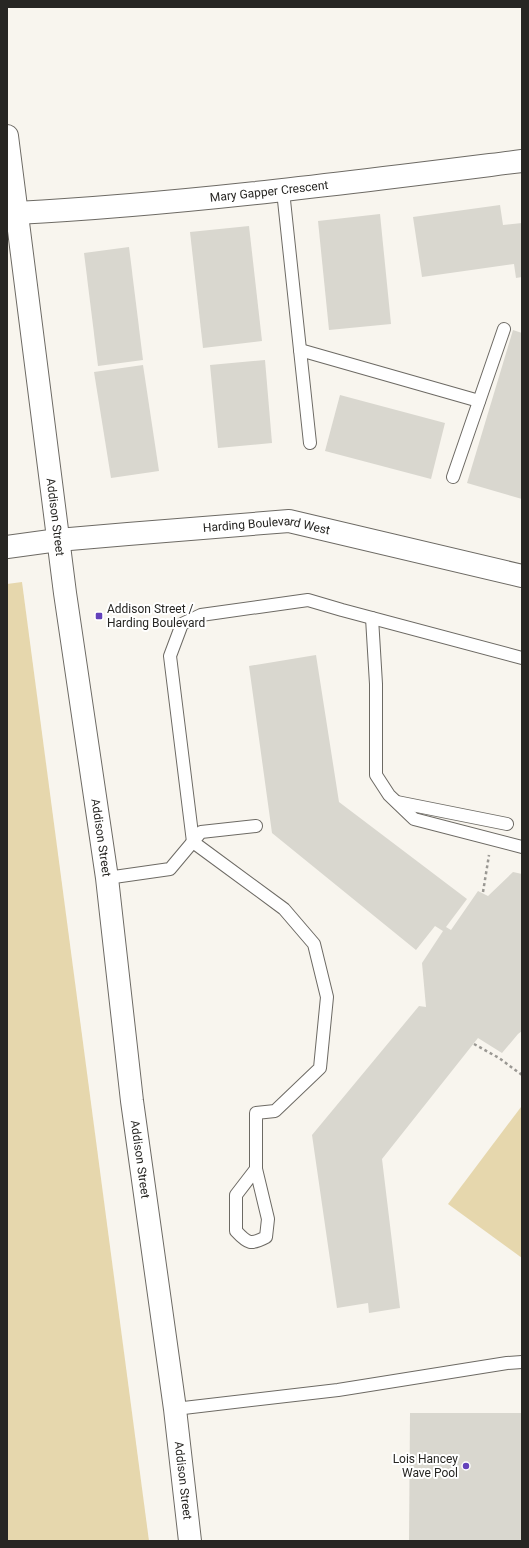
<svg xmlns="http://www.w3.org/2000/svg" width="529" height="1548" font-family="Roboto,sans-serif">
<rect width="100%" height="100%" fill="#f8f5ee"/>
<g fill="#e6d7ad">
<path d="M22,582L149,1541H7V584Z"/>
<path d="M521,1107L522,1108V1258L448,1204Z"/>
</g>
<g fill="#d9d7cf">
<path d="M500,205L503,225L522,223V277L516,278L514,264L422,277L413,217Z"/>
<path d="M380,214L391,324L329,330L318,221Z"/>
<path d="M249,226L262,341L203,348L190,232Z"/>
<path d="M129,247L143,360L98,366L84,253Z"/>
<path d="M513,330L522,333V499L467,483Z"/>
<path d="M265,360L272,443L218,448L210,365Z"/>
<path d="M143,365L159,471L111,478L94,372Z"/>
<path d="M340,395L445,423L431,479L325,451Z"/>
<path d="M316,655L339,802L467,899L446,927L451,930L478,891L488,896L513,872L522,874V1031L518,1034L502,1053L478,1038L382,1159L400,1308L369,1313L368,1303L337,1308L312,1135L419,1006L426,1007L422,963L443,931L435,926L416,950L272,833L249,666Z"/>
<path d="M410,1413H522L521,1541H409Z"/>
</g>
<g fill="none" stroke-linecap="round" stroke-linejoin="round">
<defs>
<g id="lane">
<path d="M283,191L310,443"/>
<path d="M300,350L479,401"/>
<path d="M453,477L504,329"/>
<path d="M372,618L376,684V775L389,795L414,819L522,847"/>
<path d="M397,802L507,824"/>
<path d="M107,878L170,869L201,832L256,826"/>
<path d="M256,1169L268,1219L266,1237C251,1245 248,1244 236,1231V1195L256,1169V1113L275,1111L320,1068L327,997L314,944L284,909L193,842L170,656L182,624L201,615L308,600L342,610L522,658"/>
<path d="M175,1409L338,1390L507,1363L522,1362"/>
</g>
<g id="street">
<path id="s1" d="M7,136L65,593L107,878L132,1101L175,1409L190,1541"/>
<path id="s2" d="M16,213C185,204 354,182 522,161"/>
</g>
<g id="secondary">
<path id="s3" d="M7,547L58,540L128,534L289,521L522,576"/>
</g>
</defs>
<use href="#lane" stroke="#6d6a64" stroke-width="14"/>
<use href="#street" stroke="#6d6a64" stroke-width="24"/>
<use href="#secondary" stroke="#6d6a64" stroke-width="24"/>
<g stroke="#9a9893" stroke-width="2.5" stroke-dasharray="3 3" stroke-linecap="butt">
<path d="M483,892L489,855"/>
<path d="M474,1044L499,1058L522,1075"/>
</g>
<use href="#lane" stroke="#fff" stroke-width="12"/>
<use href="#street" stroke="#fff" stroke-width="22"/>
<use href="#secondary" stroke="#fff" stroke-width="22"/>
</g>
<g fill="#6442bb" stroke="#fff" stroke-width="1.5">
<rect x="95" y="612" width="8" height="8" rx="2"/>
<circle cx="466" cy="1466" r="4"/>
</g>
<g text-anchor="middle" stroke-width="4" stroke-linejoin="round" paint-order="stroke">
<g font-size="12" fill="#272623" stroke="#fff">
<text dy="4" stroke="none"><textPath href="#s2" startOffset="254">Mary Gapper Crescent</textPath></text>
<text dy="4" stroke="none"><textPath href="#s1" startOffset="384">Addison Street</textPath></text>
<text dy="4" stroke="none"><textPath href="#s3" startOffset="261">Harding Boulevard West</textPath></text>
<text dy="4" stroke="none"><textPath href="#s1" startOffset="708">Addison Street</textPath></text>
<text dy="4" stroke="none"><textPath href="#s1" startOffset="1032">Addison Street</textPath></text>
<text dy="4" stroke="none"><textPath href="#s1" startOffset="1356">Addison Street</textPath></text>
</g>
<g font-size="12" fill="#272623" stroke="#fff" text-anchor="start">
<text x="107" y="613">Addison Street /<tspan x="107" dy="14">Harding Boulevard</tspan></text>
<text x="458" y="1463" text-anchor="end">Lois Hancey<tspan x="458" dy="14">Wave Pool</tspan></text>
</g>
</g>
<rect width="529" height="1548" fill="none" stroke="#272623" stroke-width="16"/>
</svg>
